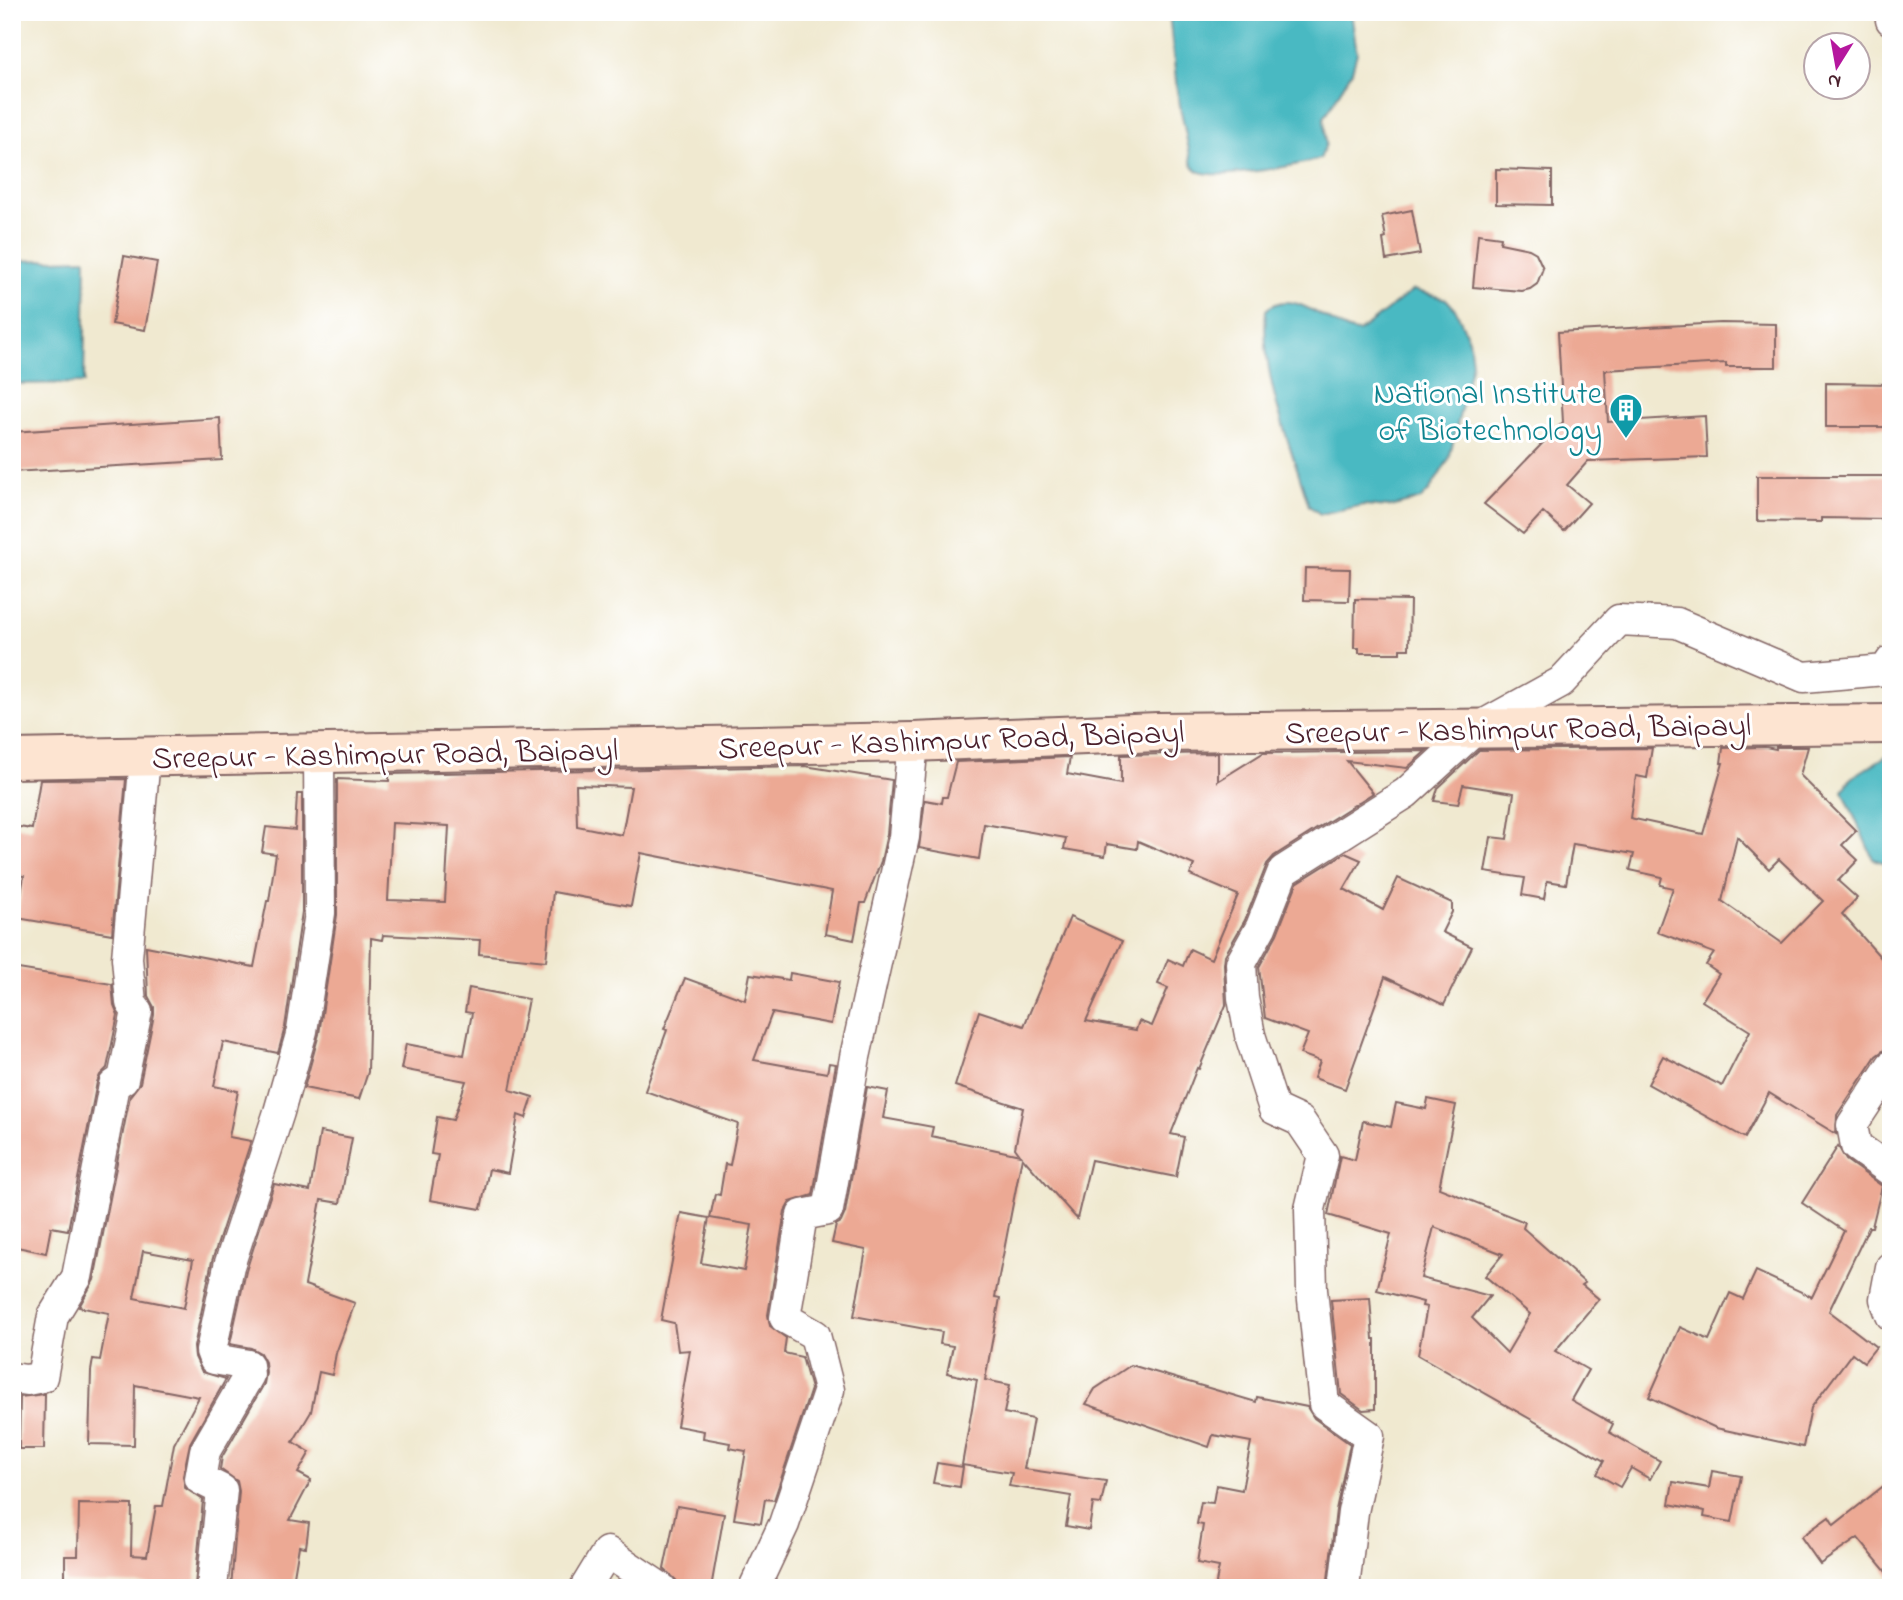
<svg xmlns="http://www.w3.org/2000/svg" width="1903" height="1600" font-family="'Indie Flower',sans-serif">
<rect width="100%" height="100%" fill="#fff"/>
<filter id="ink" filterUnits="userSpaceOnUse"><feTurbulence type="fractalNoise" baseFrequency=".0143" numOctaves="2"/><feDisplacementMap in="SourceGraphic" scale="14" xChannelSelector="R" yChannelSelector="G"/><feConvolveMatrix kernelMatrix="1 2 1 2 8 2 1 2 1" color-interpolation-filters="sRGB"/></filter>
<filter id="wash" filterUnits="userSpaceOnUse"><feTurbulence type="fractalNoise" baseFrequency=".00686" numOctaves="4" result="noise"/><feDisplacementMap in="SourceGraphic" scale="28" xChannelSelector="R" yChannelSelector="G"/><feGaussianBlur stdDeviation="1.57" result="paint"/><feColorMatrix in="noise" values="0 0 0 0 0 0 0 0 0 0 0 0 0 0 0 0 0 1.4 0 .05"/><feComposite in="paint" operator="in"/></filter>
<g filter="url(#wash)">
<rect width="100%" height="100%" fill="#f0e9d0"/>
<g fill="#4ab9c2" stroke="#4a6c76" stroke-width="2">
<path d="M1169,12H1351L1357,53L1352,71L1324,118L1326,144L1320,159C1300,165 1218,180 1201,172C1197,171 1195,168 1192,165L1177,91Z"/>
<path d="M86,259L84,383L12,384V261Z"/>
<path d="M1413,290L1446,299L1456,310L1469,340L1472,363L1449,459L1429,491L1421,499L1390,507L1364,505L1320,514L1309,506C1290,442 1260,377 1266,310C1295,283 1333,332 1359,332Z"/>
<path d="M1891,753V865L1873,859L1843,791L1851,778Z"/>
</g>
<g id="blocks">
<g fill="#eca994" fill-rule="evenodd">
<path d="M1496,169L1552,171V205L1496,204Z"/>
<path d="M1412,210L1420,254L1386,260L1383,239L1386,238L1382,216Z"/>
<path d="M1478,234L1501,237L1500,243L1529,249L1536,253L1543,268L1537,284L1530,289L1522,291L1473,287Z"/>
<path d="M124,256L157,262L145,330L112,324Z"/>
<path d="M1721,323L1776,324V367H1726V363L1605,370L1608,422L1705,416L1707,457L1588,461L1567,485L1589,503L1564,531L1543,512L1523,534L1484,504L1563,422L1558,332Z"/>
<path d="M1826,383L1891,384L1890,427H1826Z"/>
<path d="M220,418L222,460L12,472V432Z"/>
<path d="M1757,476H1891V519L1821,518V522L1757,521Z"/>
<path d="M1305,568L1350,569L1349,601L1304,600Z"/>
<path d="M1355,599L1410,600L1409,649H1400V653H1359V648H1354Z"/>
<path d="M1765,747L1776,749V747H1808L1800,775L1856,831L1842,845L1858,860L1838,881L1857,898L1842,914L1891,969V1036L1884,1050L1876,1056L1837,1115L1836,1134L1769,1093L1745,1138L1648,1084L1663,1056L1722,1086L1750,1031L1702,1001L1719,974L1706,965L1714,953L1657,932L1673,888L1660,885L1662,877L1630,870L1634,854L1573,844L1566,884L1547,881L1544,899L1522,895L1525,878L1485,872L1491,837L1507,839L1514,793L1463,785L1458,804L1434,801L1438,788L1479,750L1652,748L1647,778L1636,776L1630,818L1703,834L1723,763H1721L1723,748ZM1737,837L1769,869L1779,859L1823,901L1782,943L1722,901Z"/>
<path d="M1426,751L1407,768L1347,761L1373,793L1274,856L1267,864L1245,920L1225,955L1224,964L1226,1005L1199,1069L1197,1068L1171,1134L1184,1137L1176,1177L1091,1160L1077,1219L1022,1157L995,1297L1000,1298L985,1380L1010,1385L1004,1413L1033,1419L1024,1469L1106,1481L1101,1504L1093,1503L1089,1530L1066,1526L1071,1496L1009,1486L1012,1473L962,1465L977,1380L947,1373L953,1346L940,1344L942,1332L854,1316L866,1250L832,1243L836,1225L841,1222L845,1213L867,1087L888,1091L883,1118L933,1127L931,1136L1020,1155L1015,1148L1023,1108L955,1086L979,1011L1024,1026L1070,917L1122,941L1086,1021L1136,1030L1139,1021L1152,1026L1168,988L1158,984L1168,959L1183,966L1190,949L1211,959L1238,895L1190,875L1194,865L1138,841L1137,849L1107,844L1105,856L1064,849L1066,838L984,824L979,859L919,848L925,800L942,803L943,797H947L956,762L1070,757L1067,774L1121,784V755L1218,753V781L1263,753Z"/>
<path d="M805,766L892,780L887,834L881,861L865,903H861L854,940L825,934L832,891L641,853L631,906L553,892L546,961L479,954L480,940L383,935L382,940L371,938L368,1072L359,1099L304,1088L319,1034L337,915V779L389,781V774ZM576,785L631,787L622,835L577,826ZM392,823L449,826L445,902L388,900Z"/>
<path d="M126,779L112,934L17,918L24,876L12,874V826L32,829L40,780Z"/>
<path d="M297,794H302V912L285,1027L278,1053L223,1042L214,1086L238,1091L229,1137L251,1141L212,1261L194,1347L195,1357L202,1372L226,1379L190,1443L183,1476L185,1488L203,1500L195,1585L65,1582V1556H78L79,1504L132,1505L131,1555L147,1556L156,1506H163L174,1444L199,1397L135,1385L134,1445L89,1444L91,1371L93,1359L100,1360L109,1313L79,1307L94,1280L130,1096L140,1083L154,1015V1007L148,996L146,946L254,967L267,901H269L276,854L262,852L266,827L295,830ZM143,1251L193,1260L184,1308L134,1298Z"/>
<path d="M1345,853L1361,860L1344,889L1383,910L1398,878L1452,903V912L1442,932L1472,947L1444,1005L1385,977L1345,1089L1314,1078L1320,1061L1300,1054L1308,1034L1265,1018L1259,967L1277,934L1297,883Z"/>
<path d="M12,968L112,984L114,1005L118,1015L107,1068L100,1075L97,1082L68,1230L51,1227L46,1253L12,1246Z"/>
<path d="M790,973L839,982L831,1024L772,1013L754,1060L827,1073L829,1063L836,1064L813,1195L790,1202L785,1211L768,1315L770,1326L786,1338L784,1353L802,1357L811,1389L774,1500L765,1499L761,1523L734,1519L746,1451L729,1448L730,1443L703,1438L704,1431L677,1426L690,1350L678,1351L674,1323L661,1320L681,1213L709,1218L701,1263L744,1271L752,1225L710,1218L715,1194L720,1195L725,1164L730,1165L738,1124L645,1091L667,1030L664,1029L685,978L745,1000L750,974L789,980Z"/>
<path d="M469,988L528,999L510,1090L533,1097L526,1118L518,1115L508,1173L489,1169L481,1209L430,1200L438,1155L431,1154L437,1117L453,1120L466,1081L401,1069L406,1044L464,1055L472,1013L465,1012Z"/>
<path d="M1428,1099L1456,1105L1439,1188L1525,1222L1523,1228L1585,1283L1582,1285L1599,1299L1555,1351L1588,1370L1571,1400L1613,1424L1609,1432L1660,1461L1650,1479L1631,1468L1620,1487L1597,1474L1604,1461L1418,1355L1427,1307L1422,1306L1423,1302L1377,1290L1391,1234L1328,1215L1340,1156L1355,1160L1363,1121L1391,1127L1396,1103L1426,1109ZM1434,1227L1503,1254L1485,1276L1530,1314L1507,1353L1472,1318L1490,1296L1421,1278Z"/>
<path d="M320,1132L352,1138L340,1203L321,1200L305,1285L355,1303L336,1353L332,1375L319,1372L311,1412L293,1442L310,1452L298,1473L311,1480L290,1520L309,1523L306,1547L299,1546L292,1588H231L239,1491L237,1481L220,1469L222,1457L264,1384L266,1373L265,1362L260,1353L251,1348L230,1344L246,1271L274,1184L310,1191Z"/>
<path d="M1838,1146L1846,1160L1882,1186L1872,1227H1869L1829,1311L1876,1347L1864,1362L1852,1353L1811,1408L1803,1447L1716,1428L1649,1397L1680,1327L1709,1340L1730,1293L1743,1299L1756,1271L1812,1297L1844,1231L1802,1203Z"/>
<path d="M1370,1298L1373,1339H1375V1409L1363,1410L1341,1394L1331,1300Z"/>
<path d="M1131,1365L1256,1402L1257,1397L1307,1407L1314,1418L1350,1444L1336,1510L1327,1588H1215L1219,1567L1197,1563L1203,1525L1197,1524L1201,1502L1213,1503L1216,1485L1242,1490L1251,1442L1213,1435L1209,1447L1086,1404L1095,1389Z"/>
<path d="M45,1394L44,1449H19L20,1397Z"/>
<path d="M937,1463L963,1467L960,1487L933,1483Z"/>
<path d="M1712,1471L1741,1476L1732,1522L1704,1517L1705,1511L1669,1504L1673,1482L1709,1488Z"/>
<path d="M1891,1480V1578L1858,1538L1820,1564L1801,1537L1829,1517L1834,1525Z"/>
<path d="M677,1506L724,1514L711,1588H678L676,1580L664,1569Z"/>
</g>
</g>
</g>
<g filter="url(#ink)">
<use href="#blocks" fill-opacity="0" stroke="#846665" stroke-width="2"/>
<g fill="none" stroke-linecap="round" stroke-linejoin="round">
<defs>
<g id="street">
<path d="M1890,12L1891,20"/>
<path d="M1891,1066L1852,1125L1856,1146L1891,1171"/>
<path d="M1891,1267L1885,1299L1891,1315"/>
<path d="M12,1378L27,1380L42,1377L53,1316L77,1277L114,1085L123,1079L137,1011L131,1003L127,958L145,758"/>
<path d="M212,1588L222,1490L200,1479L205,1451L249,1375L248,1365L214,1359L211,1351L229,1266L279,1112L302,1031L320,913L319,755"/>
<path d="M585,1588L607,1552L661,1588"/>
<path d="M754,1588L784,1524L829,1390L815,1335L785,1318L802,1215L828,1210L855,1057L904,837L913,742"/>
<path d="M1344,1588L1353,1512L1369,1436L1324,1404L1312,1290L1310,1209L1323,1155L1300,1121L1274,1109L1250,1035L1243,998L1241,963L1261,927L1283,871L1406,793L1476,729L1561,682L1619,620L1677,623L1804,677L1885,670L1891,661"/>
</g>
<path id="secondary" d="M12,759L913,742L1158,732L1891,724"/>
</defs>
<use href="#street" stroke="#846665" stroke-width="33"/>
<use href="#secondary" stroke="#846665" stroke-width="42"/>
<use href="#street" stroke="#fff" stroke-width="30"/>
<use href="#secondary" stroke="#fde4d1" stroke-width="38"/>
</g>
</g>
<defs>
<symbol id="building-pin" viewBox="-11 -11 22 30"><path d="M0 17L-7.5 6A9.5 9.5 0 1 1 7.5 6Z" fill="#0f9aa8" stroke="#fff"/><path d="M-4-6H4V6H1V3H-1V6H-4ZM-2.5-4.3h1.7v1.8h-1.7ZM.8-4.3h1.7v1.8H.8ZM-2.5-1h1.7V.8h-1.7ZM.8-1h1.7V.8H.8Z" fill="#fff"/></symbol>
</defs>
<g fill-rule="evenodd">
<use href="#building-pin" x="1607" y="391" width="38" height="52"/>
</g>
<g text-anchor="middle" stroke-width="6" stroke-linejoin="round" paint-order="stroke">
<g font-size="32" fill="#0d838f" stroke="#fff" text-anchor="end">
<text x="1602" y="403">National Institute<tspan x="1602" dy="37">of Biotechnology</tspan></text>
</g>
<g font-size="32" fill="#4a1f2b" stroke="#fff">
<text transform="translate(1518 728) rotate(-1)" y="11">Sreepur - Kashimpur Road, Baipayl</text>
<text transform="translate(951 739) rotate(-2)" y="11">Sreepur - Kashimpur Road, Baipayl</text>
<text transform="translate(385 753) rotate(-1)" y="11">Sreepur - Kashimpur Road, Baipayl</text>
</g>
</g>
<rect width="1903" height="1600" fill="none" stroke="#fff" stroke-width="42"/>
<g transform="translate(1837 66) rotate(191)"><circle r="33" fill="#ffffff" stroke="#b7a5aa" stroke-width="2"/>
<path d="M0-5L12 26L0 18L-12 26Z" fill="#b5179e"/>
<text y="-10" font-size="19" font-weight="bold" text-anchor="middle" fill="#4a1f2b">N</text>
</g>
</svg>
